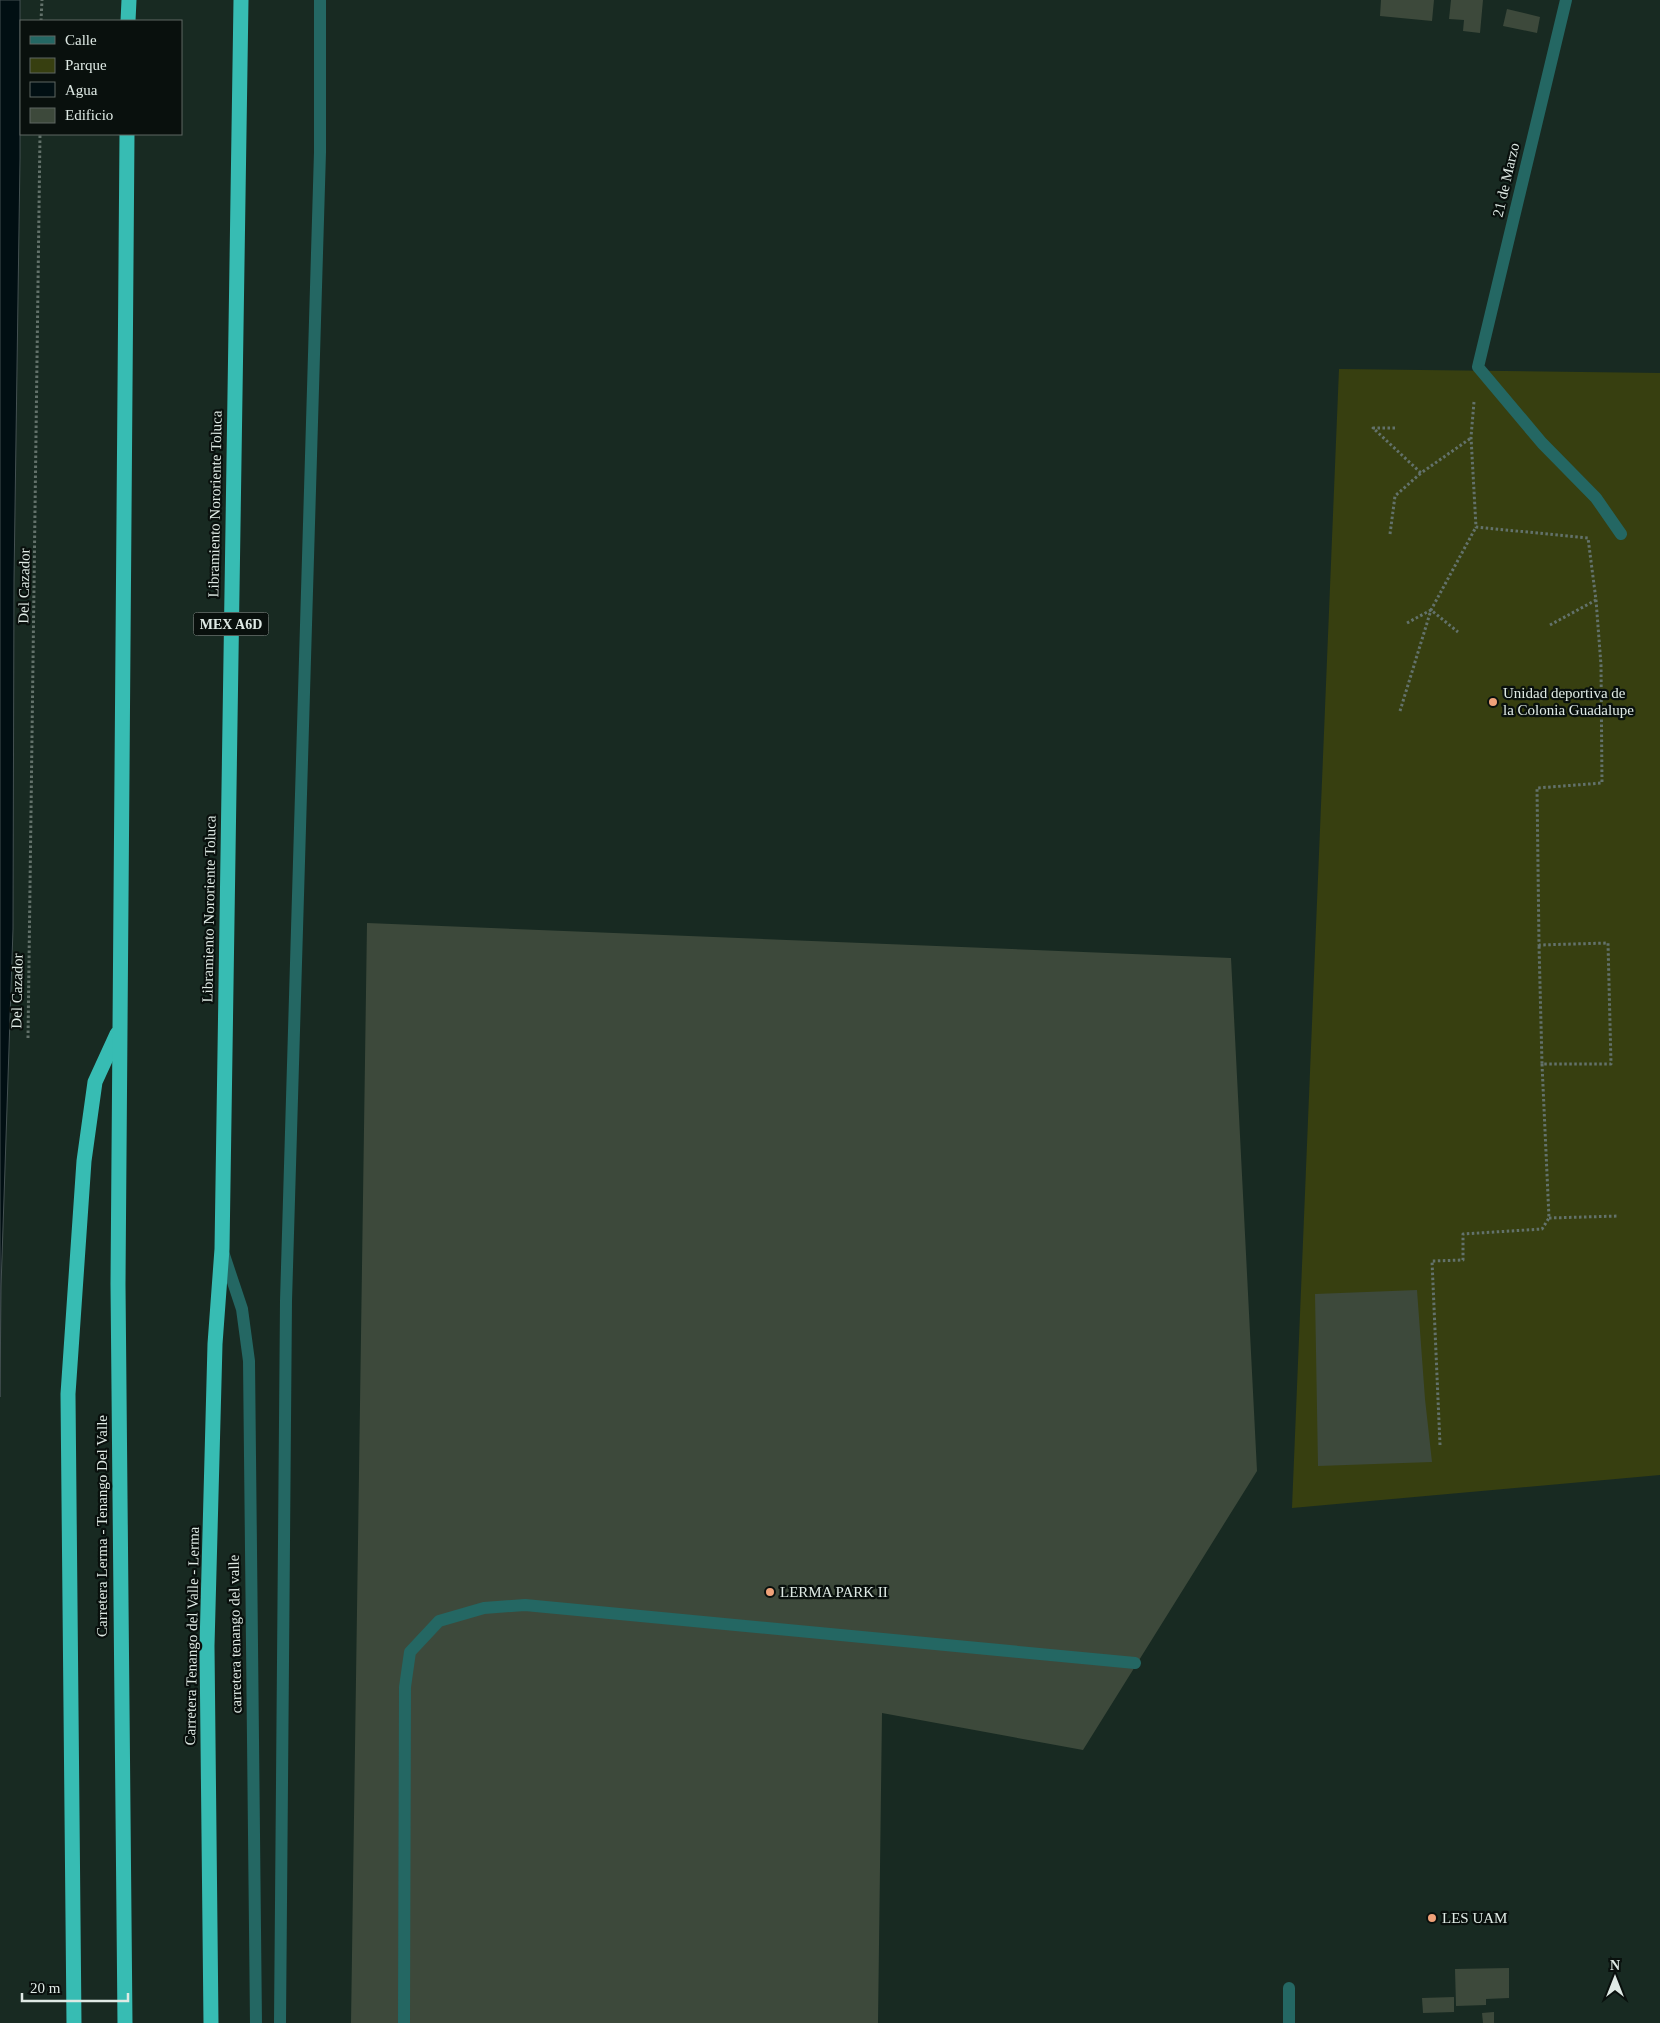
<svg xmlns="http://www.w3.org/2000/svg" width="1660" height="2023" font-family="Georgia,serif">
<rect width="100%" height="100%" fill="#182a22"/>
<path fill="#373f10" d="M1339,369L1660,373V1475L1292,1508Z"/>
<path fill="#010f13" stroke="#445152" d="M0,0H20V158L14,580L13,929L1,1287L0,1397Z"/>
<g fill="#3d493b">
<path d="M1381,0H1434L1432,21L1380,16Z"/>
<path d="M1451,0H1483L1480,33L1463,31L1464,20L1449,19Z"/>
<path d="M1507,9L1540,17L1537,33L1503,26Z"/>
<path d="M367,923L1231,958L1257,1471L1083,1750L882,1713L878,2023H351Z"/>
<path d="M1417,1290L1425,1399L1432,1462L1318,1466L1315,1294Z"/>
<path d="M1509,1968V1998L1486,1999V2005L1456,2006L1455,1969Z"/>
<path d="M1454,1997V2012L1423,2013L1422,1998Z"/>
<path d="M1494,2012V2023H1483L1482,2013Z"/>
</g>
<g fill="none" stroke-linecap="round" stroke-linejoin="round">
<g stroke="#63726b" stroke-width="3" stroke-dasharray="2.5 2.5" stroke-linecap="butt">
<path d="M41,21L42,0"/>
<path d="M1474,402L1471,437L1476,527L1588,538L1596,600L1601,665L1602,783L1537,788L1539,945L1608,943L1611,1064H1542L1539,945"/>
<path d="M1395,428H1373L1421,473L1471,438"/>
<path d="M1390,534L1395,496L1421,473"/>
<path d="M1407,623L1431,610L1458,632"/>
<path d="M1550,625L1596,600"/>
<path d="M1400,711L1431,610L1476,527"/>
<path d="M28,1038L40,134"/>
<path d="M1549,1218L1619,1216"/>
<path d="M1440,1445L1432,1261L1463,1260V1234L1542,1229L1549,1218L1542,1064"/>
</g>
<g stroke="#246763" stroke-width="12">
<path d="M1566,0L1478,367L1542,443L1596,498L1621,534"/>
<path d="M404,2023L405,1687L410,1652L439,1621L484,1608L525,1605L1135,1663"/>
<path d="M1289,2023V1988"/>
</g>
<g stroke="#246763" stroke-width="12">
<path d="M223,1252L242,1309L249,1361L256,2023"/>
<path d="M280,2023L286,1301L320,152V0"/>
</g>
<g stroke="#37bcb3" stroke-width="15">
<path d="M128,21L129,0"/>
<path d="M74,2023L68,1394L84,1161L95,1082L117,1034"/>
<path d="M125,2023L118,1284L127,134"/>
<path d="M211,2023L207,1646L215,1344L222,1249L241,0"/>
</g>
</g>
<g fill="#f0a279" stroke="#09100d" stroke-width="2">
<circle cx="1493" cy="702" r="5"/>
<circle cx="770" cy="1592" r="5"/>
<circle cx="1432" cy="1918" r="5"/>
</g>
<g text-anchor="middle" stroke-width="4.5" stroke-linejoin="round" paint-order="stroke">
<rect fill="#09100d" stroke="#9fa9a4" stroke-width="1" x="193.5" y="612.5" width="75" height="23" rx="4"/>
<g font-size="14" font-weight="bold" fill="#dfeae5">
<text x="231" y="629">MEX A6D</text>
</g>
<g font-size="15" fill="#dfeae5" stroke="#09100d">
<text transform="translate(1506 180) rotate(-77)" y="5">21 de Marzo</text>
<text transform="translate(215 504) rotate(-89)" y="5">Libramiento Nororiente Toluca</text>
<text transform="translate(24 586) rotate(-89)" y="5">Del Cazador</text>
<text transform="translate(209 909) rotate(-89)" y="5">Libramiento Nororiente Toluca</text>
<text transform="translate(17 991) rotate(-89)" y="5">Del Cazador</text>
<text transform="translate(102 1526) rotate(-90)" y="5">Carretera Lerma - Tenango Del Valle</text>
<text transform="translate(235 1634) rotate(-91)" y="5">carretera tenango del valle</text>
<text transform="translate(192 1636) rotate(-89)" y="5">Carretera Tenango del Valle - Lerma</text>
</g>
<g font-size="15" fill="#dfeae5" stroke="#09100d" text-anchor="start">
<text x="1503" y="698">Unidad deportiva de<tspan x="1503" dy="17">la Colonia Guadalupe</tspan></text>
<text x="780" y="1597">LERMA PARK II</text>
<text x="1442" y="1923">LES UAM</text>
</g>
</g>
<rect x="20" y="20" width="162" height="115" fill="#09100d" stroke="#5f6763"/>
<rect x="30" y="36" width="25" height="8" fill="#246763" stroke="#5f6763"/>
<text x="65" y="45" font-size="15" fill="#dfeae5">Calle</text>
<rect x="30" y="58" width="25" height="15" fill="#373f10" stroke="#5f6763"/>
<text x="65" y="70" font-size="15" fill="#dfeae5">Parque</text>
<rect x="30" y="82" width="25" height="15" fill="#010f13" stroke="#5f6763"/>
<text x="65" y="95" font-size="15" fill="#dfeae5">Agua</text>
<rect x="30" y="108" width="25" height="15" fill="#3d493b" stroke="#5f6763"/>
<text x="65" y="120" font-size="15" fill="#dfeae5">Edificio</text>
<g transform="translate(1615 1978)" stroke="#09100d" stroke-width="4" paint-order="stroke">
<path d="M0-4L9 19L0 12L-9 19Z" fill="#dfeae5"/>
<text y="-8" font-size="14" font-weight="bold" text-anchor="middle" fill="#dfeae5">N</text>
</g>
<path d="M22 1993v8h106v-8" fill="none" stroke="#dfeae5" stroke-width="2.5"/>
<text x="30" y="1993" font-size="15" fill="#dfeae5" stroke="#09100d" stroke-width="4" paint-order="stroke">20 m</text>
</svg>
